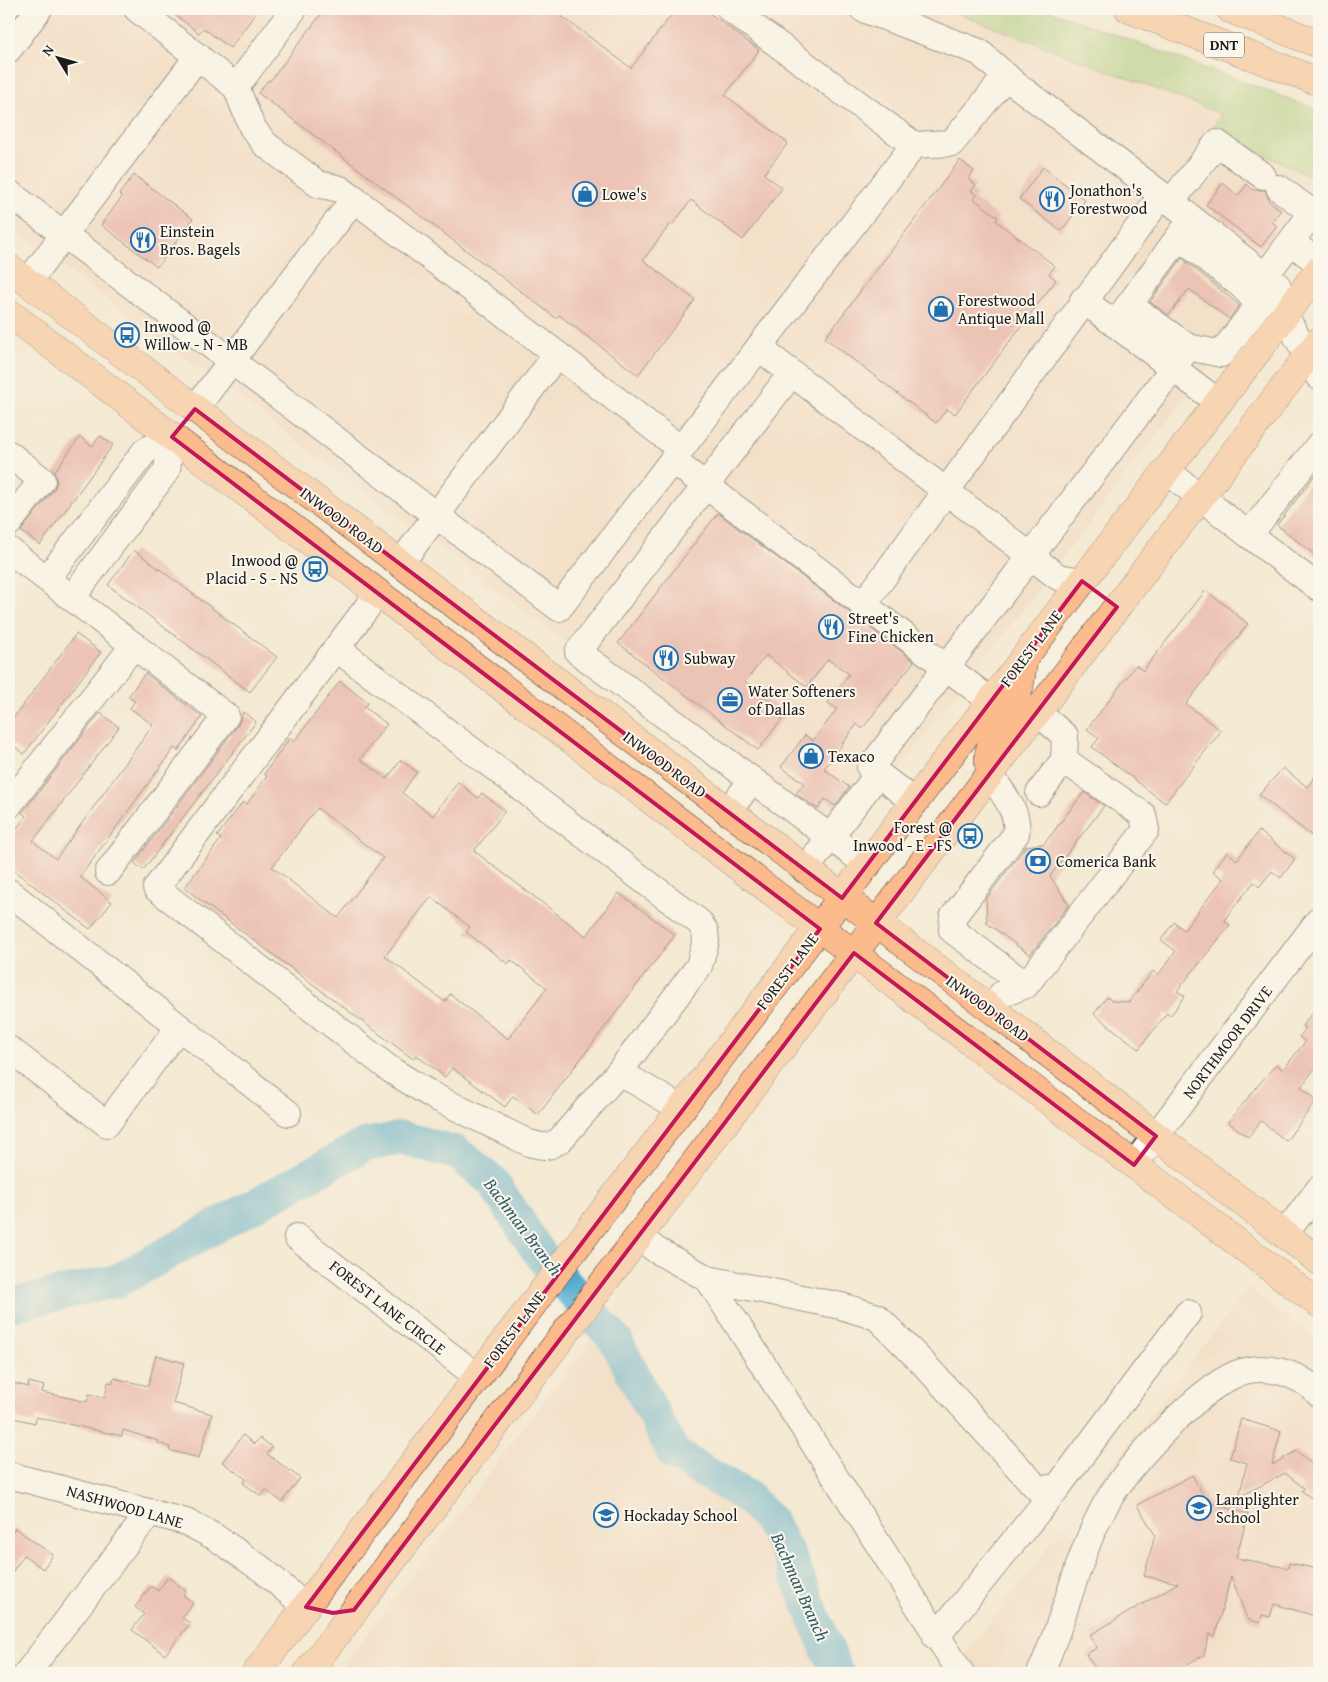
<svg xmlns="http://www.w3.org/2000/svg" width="1328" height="1682" font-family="'Gentium Book Plus',serif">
<rect width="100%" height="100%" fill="#fbf7ec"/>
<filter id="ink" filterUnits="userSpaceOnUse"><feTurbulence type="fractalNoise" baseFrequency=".02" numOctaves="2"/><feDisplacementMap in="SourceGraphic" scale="10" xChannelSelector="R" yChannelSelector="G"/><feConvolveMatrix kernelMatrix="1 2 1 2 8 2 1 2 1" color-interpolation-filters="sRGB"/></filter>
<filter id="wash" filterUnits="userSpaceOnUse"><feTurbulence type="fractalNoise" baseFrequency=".0096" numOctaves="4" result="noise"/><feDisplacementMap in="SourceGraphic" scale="20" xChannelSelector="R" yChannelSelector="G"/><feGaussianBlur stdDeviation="1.12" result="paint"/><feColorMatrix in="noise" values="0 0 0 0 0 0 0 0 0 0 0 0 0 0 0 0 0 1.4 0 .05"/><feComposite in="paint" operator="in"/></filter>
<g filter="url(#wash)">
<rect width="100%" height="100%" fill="#f4e9d2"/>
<g fill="#f2d4be">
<path d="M9,9H947L1222,115L1211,130L1319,180V223L840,848L9,226Z"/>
<path d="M1248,1288L1319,1342V1673H951Z"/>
<path d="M591,1339L710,1461L742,1497L765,1533L780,1576L806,1622L828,1673H338Z"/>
</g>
<path fill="#a3cb77" stroke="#60744a" d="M947,9H1046L1319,110V180L1211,130L1221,114Z"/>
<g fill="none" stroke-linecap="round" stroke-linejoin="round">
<path stroke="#50aace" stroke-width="34" d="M9,1305L117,1281L364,1145L403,1138L457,1153L492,1181L542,1257L616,1341L674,1454L749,1498L770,1521L789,1556L837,1673"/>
</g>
<g id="blocks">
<g fill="#e39794" fill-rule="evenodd">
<path d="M167,9H259L230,48L203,28L199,33Z"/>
<path d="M325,9H552L631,68L676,9H704L759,50L725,95L788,143L764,174L782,188L743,240L691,200L673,224L671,223L643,260L695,300L638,375L559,315L556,318L258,93L268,80L270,81Z"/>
<path d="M960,160L974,171L968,179L976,185L971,191L977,195L974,199L998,217L996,221L1055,266L1049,274L1056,280L955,414L947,409L936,423L825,338Z"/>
<path d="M1043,167L1085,200L1061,231L1019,199Z"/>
<path d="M134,175L193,219L157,267L101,225L122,197L119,194Z"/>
<path d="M1223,183L1238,196L1247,184L1253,190H1265L1269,201L1281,210L1272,222L1277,226L1261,247L1206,205Z"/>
<path d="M1182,258L1239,305L1229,319L1189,289L1169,315L1150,302Z"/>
<path d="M100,436L113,445L40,545L21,531L54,489L57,482L54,472L80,437L92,446Z"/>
<path d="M1319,470V558L1277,525Z"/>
<path d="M718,513L914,661L862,729L857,724L824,769L849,787L835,806L825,799L818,809L796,794L804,783L781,767L805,735L813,741L837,709L828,703L849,674L828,659L807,687L766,655L745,682L786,714L758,750L618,643Z"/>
<path d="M134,550L277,657L250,692L108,585Z"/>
<path d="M1206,590L1248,624L1186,704L1221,731L1165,803L1092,747L1099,738L1087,729L1136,665L1143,671Z"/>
<path d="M76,634L101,652L24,754L9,742V724Z"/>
<path d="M145,673L202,717L178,751L174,748L80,877L112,902L90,929L9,867V839L26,816L22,813L100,713L119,727L33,841L56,859L153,725L130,708L135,701L128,697Z"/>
<path d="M340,681L368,703L364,707L387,724L360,759L387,779L401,760L417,772L402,793L433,816L458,782L478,798L482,793L505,811L474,851L586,936L619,893L675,935L538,1115L513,1096L505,1107L452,1068L445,1077L416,1055L413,1059L184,888L221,839L217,836L243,802L247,804L267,776L264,774L290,738L294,742ZM317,808L383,858L338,918L272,867ZM431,897L470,927L466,932L508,964L511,960L547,988L508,1039L450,994L445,1002L385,956Z"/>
<path d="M243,712L256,722L143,870L134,863L238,725Z"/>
<path d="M1283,768L1307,787L1319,771V826L1312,836L1259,795Z"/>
<path d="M1084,792L1104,806L1050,876L1069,905L1030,955L987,923L986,899L1026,846L1044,844Z"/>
<path d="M1259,831L1295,859L1281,878L1272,871L1259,887L1254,882L1227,916L1225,921L1230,925L1177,991L1185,996L1170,1016L1167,1013L1139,1049L1094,1014L1107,997L1112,1001L1129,1002L1153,971L1158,975L1176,951L1161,940L1174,922L1184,930L1223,879L1213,871L1227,852L1237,860Z"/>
<path d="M1319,1004V1063L1301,1087L1317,1100L1286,1141L1261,1121L1248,1137L1228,1122L1276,1064L1283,1070L1305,1042L1299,1037L1306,1028L1302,1026Z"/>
<path d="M156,1355L184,1363L173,1403L212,1414L199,1458L169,1450L170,1447L158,1443L159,1441L123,1430L122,1436L36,1417L35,1423L9,1417V1385L14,1387V1383L28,1387L29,1382L44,1386L42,1392L87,1402L89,1394L105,1398L108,1382L113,1383L114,1378L148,1386Z"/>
<path d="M1241,1419L1281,1431L1272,1465L1296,1451L1319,1468V1504L1302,1491L1304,1488L1285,1473L1239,1497L1247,1463L1230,1458Z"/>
<path d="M243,1435L254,1444L260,1438L272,1447L267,1454L300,1478L282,1502L266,1490L261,1496L243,1483L246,1479L222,1462Z"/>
<path d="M1192,1475L1207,1502L1248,1514L1236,1558L1288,1568L1289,1563L1319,1569V1617L1274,1604L1270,1617L1262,1615L1260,1623L1247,1619L1231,1576L1215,1636L1209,1634L1204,1655L1171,1673H1098L1086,1654L1097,1648L1090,1635L1178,1583L1144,1576L1155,1535L1137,1505Z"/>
<path d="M15,1528L53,1555L43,1569L24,1555L9,1577V1537Z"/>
<path d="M168,1577L186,1591L183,1595L193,1603L182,1618L190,1623L165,1655L132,1630L144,1614L135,1607L151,1586L158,1591Z"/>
</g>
</g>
</g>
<g filter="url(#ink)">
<use href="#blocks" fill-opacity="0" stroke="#3c3b37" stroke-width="1"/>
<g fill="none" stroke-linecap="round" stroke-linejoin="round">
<defs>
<g id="minor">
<path d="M137,9L236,87L252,127L265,144L318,184L340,189L354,199L681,449"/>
<path d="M863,9L979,52L1015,84L1162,195L1278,286L1285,315L1319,377"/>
<path d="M9,49L39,9"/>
<path d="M236,87L294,9"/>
<path d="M914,145L952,143L1006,76"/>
<path d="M1279,188L1319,218"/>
<path d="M9,193L559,608L914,145L730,9"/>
<path d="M1171,202L1217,143L1263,176"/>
<path d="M1179,237L1242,286L1252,272"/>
<path d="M1291,242L1319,263"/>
<path d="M1265,276L1312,213"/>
<path d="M28,282L198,56"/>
<path d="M1083,300L1173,368L1188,347L1221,354L1259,304L1242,286"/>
<path d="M1129,305L1188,347"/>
<path d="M1115,324L1192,219"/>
<path d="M759,348L1058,577L1082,581"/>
<path d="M791,374L578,652L868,865"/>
<path d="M195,409L354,199"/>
<path d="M9,454L42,480L9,523"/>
<path d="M672,460L991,701"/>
<path d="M1167,471L1249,535L1319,445"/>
<path d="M1249,535L1319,588"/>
<path d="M9,550L226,716L108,872"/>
<path d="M400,564L557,354"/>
<path d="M47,579L145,451L172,437"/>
<path d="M378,593L156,888L391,1070L433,1096L529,1143C543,1147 549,1148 560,1140L619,1072L682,1109"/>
<path d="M72,598L167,470L172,437"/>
<path d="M863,605L1162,195"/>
<path d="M336,648L699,922L705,931L706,941L699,966L619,1072"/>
<path d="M1037,712L1065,736L1064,760"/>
<path d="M990,774C1001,792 1020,811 1016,834L953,917L952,930L1026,985"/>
<path d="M915,802L870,768L1173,368L1218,402"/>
<path d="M9,805L134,645"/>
<path d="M728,812L752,780"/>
<path d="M805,870L878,774"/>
<path d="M9,892L179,1027L107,1124L9,1049"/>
<path d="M991,1009L1002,994L1026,985L1146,830L1143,815L1064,760L1039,793"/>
<path d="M179,1027L288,1113"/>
<path d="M1134,1165L1319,920"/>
<path d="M1284,1235L1319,1189"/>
<path d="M297,1237L478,1377"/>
<path d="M639,1237L656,1250L708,1279L961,1673"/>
<path d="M708,1279L841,1306L877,1317L922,1362L1037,1488H1057L1188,1313"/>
<path d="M9,1475L186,1522L215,1537L263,1570L306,1607"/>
<path d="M936,1637L1057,1488"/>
<path d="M27,1673L150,1512"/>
<path d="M1040,1673C1066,1619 1076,1557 1106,1504C1127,1466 1196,1391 1236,1374C1263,1362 1300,1373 1319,1394"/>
</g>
<g id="major">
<path d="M9,268L991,1009L1319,1261"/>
<path d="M9,313L797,911L1319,1304"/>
<path d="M989,765C985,742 1007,722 1015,702C1020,690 1021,676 1023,663"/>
<path d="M256,1673L513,1330L1319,270"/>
<path d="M307,1673L1319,341"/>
</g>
<g id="highway">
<path d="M1129,9L1319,82"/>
<path d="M1230,9L1319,44"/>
</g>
</defs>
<use href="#minor" stroke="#3c3b37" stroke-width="28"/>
<use href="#major" stroke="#3c3b37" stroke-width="29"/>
<use href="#highway" stroke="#3c3b37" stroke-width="29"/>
<use href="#minor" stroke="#fff" stroke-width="26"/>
<use href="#major" stroke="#fbbb8d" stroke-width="28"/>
<use href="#highway" stroke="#fbbb8d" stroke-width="28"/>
</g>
</g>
<path d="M0 0H1328V1682H0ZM195,409L842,898L1082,581L1117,607L876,923L1156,1136L1134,1165L854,953L354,1610L333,1613L306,1607L820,929L172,437Z" fill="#f4e9d2" fill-opacity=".55" fill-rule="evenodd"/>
<path fill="none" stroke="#c2185b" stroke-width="4" stroke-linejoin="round" d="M195,409L842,898L1082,581L1117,607L876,923L1156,1136L1134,1165L854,953L354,1610L333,1613L306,1607L820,929L172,437Z"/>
<defs>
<symbol id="shop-ring" viewBox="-11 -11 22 22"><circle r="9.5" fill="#fbf7ec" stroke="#1f6fb2" stroke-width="1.5"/><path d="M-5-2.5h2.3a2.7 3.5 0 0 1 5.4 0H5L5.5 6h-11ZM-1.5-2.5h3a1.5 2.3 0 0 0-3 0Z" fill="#1f6fb2"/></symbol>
<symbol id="restaurant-ring" viewBox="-11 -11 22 22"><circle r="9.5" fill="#fbf7ec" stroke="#1f6fb2" stroke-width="1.5"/><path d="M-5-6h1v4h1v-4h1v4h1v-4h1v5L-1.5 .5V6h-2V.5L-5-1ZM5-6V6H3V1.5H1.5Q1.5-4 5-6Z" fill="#1f6fb2"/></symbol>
<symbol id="bus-ring" viewBox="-11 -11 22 22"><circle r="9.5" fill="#fbf7ec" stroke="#1f6fb2" stroke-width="1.5"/><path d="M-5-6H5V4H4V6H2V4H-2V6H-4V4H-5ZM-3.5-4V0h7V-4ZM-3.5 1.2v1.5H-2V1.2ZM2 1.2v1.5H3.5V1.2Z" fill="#1f6fb2"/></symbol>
<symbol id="office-ring" viewBox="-11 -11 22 22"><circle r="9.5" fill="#fbf7ec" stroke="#1f6fb2" stroke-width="1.5"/><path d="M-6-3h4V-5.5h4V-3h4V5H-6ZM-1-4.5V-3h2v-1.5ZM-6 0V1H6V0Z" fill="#1f6fb2"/></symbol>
<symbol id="bank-ring" viewBox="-11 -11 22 22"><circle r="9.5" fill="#fbf7ec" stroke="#1f6fb2" stroke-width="1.5"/><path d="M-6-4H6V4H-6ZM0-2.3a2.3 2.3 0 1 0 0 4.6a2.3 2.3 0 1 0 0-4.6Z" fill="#1f6fb2"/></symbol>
<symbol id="school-ring" viewBox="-11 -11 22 22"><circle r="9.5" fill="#fbf7ec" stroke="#1f6fb2" stroke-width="1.5"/><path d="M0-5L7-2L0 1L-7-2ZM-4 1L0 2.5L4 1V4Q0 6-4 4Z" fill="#1f6fb2"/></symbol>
</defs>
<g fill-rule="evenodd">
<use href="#shop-ring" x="571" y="180" width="28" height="28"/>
<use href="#restaurant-ring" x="1038" y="185" width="28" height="28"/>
<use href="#restaurant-ring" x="129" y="226" width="28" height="28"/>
<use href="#shop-ring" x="927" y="295" width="28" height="28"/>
<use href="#bus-ring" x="113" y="321" width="28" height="28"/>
<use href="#bus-ring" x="301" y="555" width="28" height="28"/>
<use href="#restaurant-ring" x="817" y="613" width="28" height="28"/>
<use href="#restaurant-ring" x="652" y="644" width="28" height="28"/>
<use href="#office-ring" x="716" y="686" width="28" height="28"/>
<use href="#shop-ring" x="797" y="742" width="28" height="28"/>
<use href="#bus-ring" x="956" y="822" width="28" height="28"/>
<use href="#bank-ring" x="1024" y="847" width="28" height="28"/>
<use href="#school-ring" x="1185" y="1494" width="28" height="28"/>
<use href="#school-ring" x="592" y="1501" width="28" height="28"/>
</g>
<g text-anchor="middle" stroke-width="4" stroke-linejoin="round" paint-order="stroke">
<rect fill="#fbf7ec" stroke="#5f5e5a" stroke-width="1" x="1204" y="32.5" width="40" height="25" rx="4"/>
<g font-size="15" font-weight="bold" fill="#1c1c1c">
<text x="1224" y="50">DNT</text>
</g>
<g font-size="16" fill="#1c1c1c" stroke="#fbf7ec" text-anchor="start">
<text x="1070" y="196">Jonathon's<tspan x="1070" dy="18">Forestwood</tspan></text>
<text x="602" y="200">Lowe's</text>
<text x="160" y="237">Einstein<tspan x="160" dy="18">Bros. Bagels</tspan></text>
<text x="958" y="306">Forestwood<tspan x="958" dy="18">Antique Mall</tspan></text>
<text x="144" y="332">Inwood @<tspan x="144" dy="18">Willow - N - MB</tspan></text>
<text x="298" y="566" text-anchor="end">Inwood @<tspan x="298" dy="18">Placid - S - NS</tspan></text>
<text x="848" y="624">Street's<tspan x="848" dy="18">Fine Chicken</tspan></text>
<text x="684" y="664">Subway</text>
<text x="748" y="697">Water Softeners<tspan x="748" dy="18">of Dallas</tspan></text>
<text x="828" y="762">Texaco</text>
<text x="952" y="833" text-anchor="end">Forest @<tspan x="952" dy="18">Inwood - E - FS</tspan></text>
<text x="1056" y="867">Comerica Bank</text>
<text x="1216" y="1505">Lamplighter<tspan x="1216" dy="18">School</tspan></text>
<text x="624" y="1521">Hockaday School</text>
</g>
<g font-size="16" fill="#1c1c1c" stroke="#fbf7ec">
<text transform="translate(342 520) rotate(37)" y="6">INWOOD ROAD</text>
<text transform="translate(1031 648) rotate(-53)" y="6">FOREST LANE</text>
<text transform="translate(665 764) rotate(37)" y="6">INWOOD ROAD</text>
<text transform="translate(787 971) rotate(-53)" y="6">FOREST LANE</text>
<text transform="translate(988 1008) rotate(37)" y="6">INWOOD ROAD</text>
<text transform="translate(1227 1042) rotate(-53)" y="6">NORTHMOOR DRIVE</text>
<text transform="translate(388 1307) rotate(38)" y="6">FOREST LANE CIRCLE</text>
<text transform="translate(514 1329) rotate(-53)" y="6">FOREST LANE</text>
<text transform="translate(125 1506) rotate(16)" y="6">NASHWOOD LANE</text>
</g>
<g font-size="18" font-style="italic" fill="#335c6c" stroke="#fbf7ec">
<text transform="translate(523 1227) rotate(53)" y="6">Bachman Branch</text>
<text transform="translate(800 1587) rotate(66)" y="6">Bachman Branch</text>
</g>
</g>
<rect width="1328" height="1682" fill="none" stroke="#fbf7ec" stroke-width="30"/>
<g transform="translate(58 58) rotate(307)" stroke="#fbf7ec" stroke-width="4" paint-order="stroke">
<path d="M0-4L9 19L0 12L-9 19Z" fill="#1c1c1c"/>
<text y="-8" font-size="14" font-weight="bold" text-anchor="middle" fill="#1c1c1c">N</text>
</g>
</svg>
